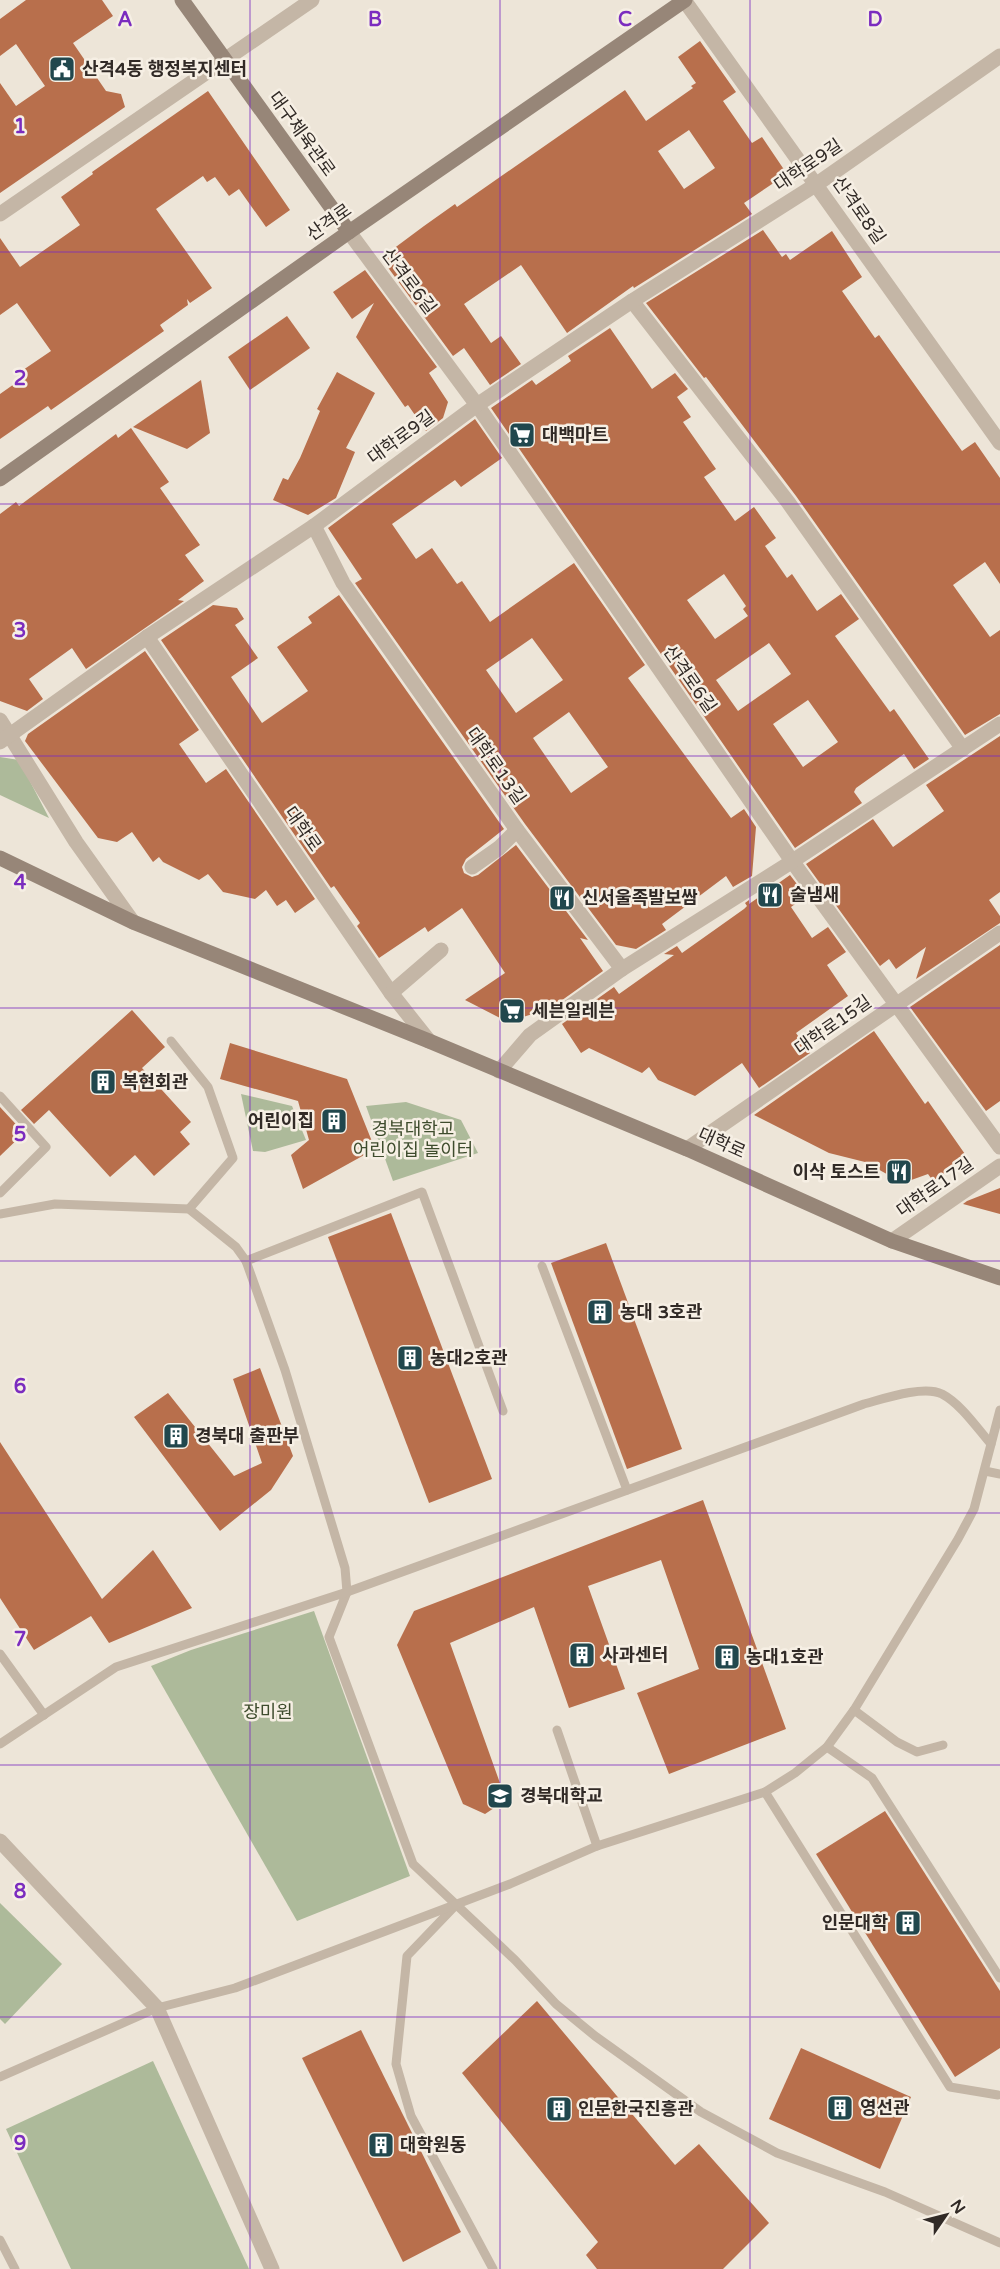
<svg xmlns="http://www.w3.org/2000/svg" width="1000" height="2269" font-family="'Varela Round','Noto Sans KR',sans-serif">
<rect width="100%" height="100%" fill="#ede5d8"/>
<g fill="#adba9a">
<path d="M0,757L19,760L49,818L0,795Z"/>
<path d="M241,1094L292,1106L306,1140L265,1152L253,1151Z"/>
<path d="M406,1102L461,1120L478,1153L393,1181L366,1106Z"/>
<path d="M314,1611L410,1876L297,1921L151,1666L191,1650Z"/>
<path d="M0,1903L62,1964L5,2024L0,2019Z"/>
<path d="M153,2061L249,2269H71L6,2129Z"/>
</g>
<g fill="#b86f4c" fill-rule="evenodd">
<path d="M26,0H102L113,16L73,43L106,91L121,94L125,107L0,193V83L16,106L45,86L16,44L0,56V19Z"/>
<path d="M700,41L736,92L723,101L752,143L762,137L787,174L744,203L752,214L634,288L633,286L567,333L521,265L464,304L491,343L501,336L521,364L490,385L464,348L453,356L381,258L424,226L455,204L457,207L625,90L646,121L693,88L691,86L696,83L678,57ZM689,130L715,168L684,189L658,151Z"/>
<path d="M208,91L290,210L266,227L239,189L229,196L215,177L207,182L203,176L156,209L212,288L190,303L187,299L188,305L160,325L164,331L51,410L48,406L0,439V394L27,375L23,370L51,351L17,303L0,315V238L20,267L80,225L61,197L93,174L92,172Z"/>
<path d="M763,230L782,257L786,254L790,260L832,231L862,277L842,291L875,338L879,335L962,451L975,442L1000,478V584L985,562L953,585L990,637L1000,630V714L965,735L796,496L706,377L704,378L646,303Z"/>
<path d="M365,270L437,367L429,373L448,402L443,418L426,431L408,405L405,407L356,337L374,303L352,319L333,292Z"/>
<path d="M287,316L310,348L250,390L228,357Z"/>
<path d="M610,328L652,389L675,373L688,389L677,397L691,417L683,422L716,469L704,477L735,521L754,507L776,538L765,546L787,578L792,574L817,611L841,594L859,619L835,636L890,712L894,709L929,759L914,769L904,754L856,788L854,792L862,803L795,848L491,408L532,380L536,385L571,361L568,356ZM724,574L746,606L743,609L748,616L715,639L687,600ZM769,643L791,674L738,711L716,680ZM808,700L838,742L803,767L773,724Z"/>
<path d="M337,372L375,393L346,448L355,452L336,498L308,515L273,500L283,478L288,480L300,458L320,411L317,409Z"/>
<path d="M201,380L210,433L187,449L133,427Z"/>
<path d="M475,419L502,458L461,487L455,480L392,524L416,559L432,548L457,584L462,581L490,622L574,563L645,665L628,678L731,818L744,809L756,827L752,876L733,887L726,876L662,924L666,930L636,949L616,945L525,824L355,583L362,579L328,528ZM532,638L563,680L516,713L486,670ZM569,712L608,767L571,793L533,738Z"/>
<path d="M131,428L169,482L160,488L200,545L185,555L204,581L178,600L184,601L86,669L72,648L29,679L43,699L27,711L0,701V514L16,502L19,506L116,434L118,438Z"/>
<path d="M339,595L504,829L466,859L462,867L464,873L472,877L478,875L516,845L588,940L580,938L603,971L551,1008L520,1018H500L465,1000L505,973L462,908L428,932L425,927L379,958L357,926L360,923L334,886L331,888L161,640L213,605L237,608L244,619L235,625L258,658L231,677L262,723L308,691L277,647L312,623L308,617Z"/>
<path d="M145,651L199,730L179,744L206,783L226,769L315,899L295,913L286,900L277,906L266,890L255,899L223,892L208,874L199,880L163,862L159,857L153,862L132,832L117,842L98,838L25,741L28,734Z"/>
<path d="M1000,736V892L989,900L1000,916V923L916,979L926,947L896,969L889,959L880,966L806,864L873,819L893,847L944,811L926,785Z"/>
<path d="M790,875L806,896L791,907L812,938L828,927L846,952L827,965L848,996L796,1033L810,1053L759,1088L742,1063L695,1096L658,1080L649,1067L642,1073L589,1048L581,1053L562,1024L614,987L619,994L674,955L664,954L677,946L682,953L744,909L747,906L745,903L749,900V904Z"/>
<path d="M1000,945V1101L986,1111L910,1007Z"/>
<path d="M132,1010L165,1047L142,1068L191,1122L180,1132L190,1144L154,1176L135,1155L110,1177L49,1110L34,1124L21,1110Z"/>
<path d="M874,1031L925,1104L928,1101L967,1157L933,1181L928,1174L903,1183L865,1162L829,1153L754,1115Z"/>
<path d="M230,1043L347,1079L375,1149L303,1189L291,1155L309,1140L298,1101L220,1079Z"/>
<path d="M0,1107L24,1133L0,1156Z"/>
<path d="M1000,1188V1214L963,1204L967,1201Z"/>
<path d="M391,1213L492,1479L429,1503L328,1237Z"/>
<path d="M606,1243L682,1449L627,1469L551,1263Z"/>
<path d="M260,1368L293,1456L271,1490L220,1531L134,1417L168,1393L234,1476L262,1463L233,1379Z"/>
<path d="M0,1442L102,1599L153,1550L192,1608L109,1643L91,1616L34,1650L0,1598Z"/>
<path d="M703,1500L786,1729L669,1774L637,1693L699,1669L661,1560L588,1586L625,1689L569,1708L534,1607L450,1643L506,1800L485,1814L463,1804L397,1645L414,1611Z"/>
<path d="M885,1811L1000,1991V2048L955,2077L816,1854Z"/>
<path d="M537,2001L675,2165L699,2144L769,2223L723,2269H597L586,2255L598,2242L462,2073Z"/>
<path d="M361,2030L461,2232L403,2262L302,2058Z"/>
<path d="M801,2048L911,2097L880,2169L769,2119Z"/>
</g>
<g fill="none" stroke-linecap="round" stroke-linejoin="round">
<g stroke="#c4b6a6" stroke-width="9">
<path d="M171,1041L208,1087L233,1158L189,1209"/>
<path d="M0,1096L46,1147L0,1193"/>
<path d="M0,1214L55,1204L189,1209L236,1247L246,1261L285,1370L345,1568L347,1592L329,1637L413,1864L515,1960L556,2004L595,2036L701,2112L777,2153L885,2192L1000,2243"/>
<path d="M246,1261L422,1192L503,1411"/>
<path d="M542,1266L627,1490"/>
<path d="M985,1471L1000,1474"/>
<path d="M0,1654L44,1715"/>
<path d="M854,1710L897,1742L917,1752L943,1745"/>
<path d="M557,1730L597,1846"/>
<path d="M0,1744L116,1667L347,1592L864,1404C883,1399 923,1385 942,1394C961,1404 977,1428 991,1444"/>
<path d="M827,1747L872,1778L1000,1978"/>
<path d="M765,1792L950,2087L998,2095"/>
<path d="M454,1907L407,1956L396,2064L411,2116L493,2269"/>
<path d="M0,2077L157,2008L235,1988L510,1884L597,1846L765,1792L795,1773L827,1747L854,1710L958,1539L974,1509L1000,1410"/>
<path d="M0,2240L15,2269"/>
</g>
<g stroke="#c4b6a6" stroke-width="15">
<path d="M684,0L1000,443"/>
<path d="M0,214L312,0"/>
<path d="M349,232L477,405L792,861L1000,1147"/>
<path d="M632,301L788,502L963,749"/>
<path d="M314,526L343,583L517,830L622,969"/>
<path d="M147,637L391,993L429,1041"/>
<path d="M0,720L76,842L133,922"/>
<path d="M0,742L147,637L314,526L477,405L632,301L817,184L1000,56"/>
<path d="M472,867L499,848L517,830"/>
<path d="M391,993L441,950"/>
<path d="M499,1071L530,1035L622,969L785,866L1000,724"/>
<path d="M687,1149L1000,933"/>
<path d="M892,1241L1000,1166"/>
<path d="M0,1841L157,2008L272,2269"/>
</g>
<g stroke="#978678" stroke-width="15">
<path d="M182,0L349,232"/>
<path d="M0,479L349,232L685,0"/>
<path d="M0,858L133,922L429,1041L687,1149L892,1241L1000,1278"/>
</g>
</g>
<path fill="none" stroke="#7b2cbf" stroke-width="1.5" stroke-opacity="0.55" d="M250,0V2269M500,0V2269M750,0V2269M0,252H1000M0,504H1000M0,756H1000M0,1008H1000M0,1261H1000M0,1513H1000M0,1765H1000M0,2017H1000"/>
<defs>
<symbol id="civic-square" viewBox="-11 -11 22 22"><rect x="-9" y="-9" width="18" height="18" rx="4" fill="#21474d" stroke="#f6efe4"/><path d="M-.6-6.5H3V-4.5H.6V-3L4-1V1h2V6H-6V1h2V-1L-.6-3ZM-1.2 2.5V6h2.4V2.5Z" fill="#fff"/></symbol>
<symbol id="supermarket-square" viewBox="-11 -11 22 22"><rect x="-9" y="-9" width="18" height="18" rx="4" fill="#21474d" stroke="#f6efe4"/><path d="M-6-5.5h2.5l.6 2H6L4.5 2H-2.5L-4.4-4H-6ZM-1.5 3.2a1.3 1.3 0 1 0 .1 0ZM3 3.2a1.3 1.3 0 1 0 .1 0Z" fill="#fff"/></symbol>
<symbol id="restaurant-square" viewBox="-11 -11 22 22"><rect x="-9" y="-9" width="18" height="18" rx="4" fill="#21474d" stroke="#f6efe4"/><path d="M-5-6h1v4h1v-4h1v4h1v-4h1v5L-1.5 .5V6h-2V.5L-5-1ZM5-6V6H3V1.5H1.5Q1.5-4 5-6Z" fill="#fff"/></symbol>
<symbol id="building-square" viewBox="-11 -11 22 22"><rect x="-9" y="-9" width="18" height="18" rx="4" fill="#21474d" stroke="#f6efe4"/><path d="M-4-6H4V6H1V3H-1V6H-4ZM-2.5-4.3h1.7v1.8h-1.7ZM.8-4.3h1.7v1.8H.8ZM-2.5-1h1.7V.8h-1.7ZM.8-1h1.7V.8H.8Z" fill="#fff"/></symbol>
<symbol id="university-square" viewBox="-11 -11 22 22"><rect x="-9" y="-9" width="18" height="18" rx="4" fill="#21474d" stroke="#f6efe4"/><path d="M0-5L7-2L0 1L-7-2ZM-4 1L0 2.5L4 1V4Q0 6-4 4Z" fill="#fff"/></symbol>
</defs>
<g fill-rule="evenodd">
<use href="#civic-square" x="47" y="54" width="30" height="30"/>
<use href="#supermarket-square" x="507" y="420" width="30" height="30"/>
<use href="#restaurant-square" x="755" y="880" width="30" height="30"/>
<use href="#restaurant-square" x="547" y="883" width="30" height="30"/>
<use href="#supermarket-square" x="497" y="996" width="30" height="30"/>
<use href="#building-square" x="88" y="1067" width="30" height="30"/>
<use href="#building-square" x="319" y="1106" width="30" height="30"/>
<use href="#restaurant-square" x="884" y="1157" width="30" height="30"/>
<use href="#building-square" x="585" y="1297" width="30" height="30"/>
<use href="#building-square" x="395" y="1343" width="30" height="30"/>
<use href="#building-square" x="161" y="1421" width="30" height="30"/>
<use href="#building-square" x="567" y="1640" width="30" height="30"/>
<use href="#building-square" x="712" y="1642" width="30" height="30"/>
<use href="#university-square" x="485" y="1781" width="30" height="30"/>
<use href="#building-square" x="893" y="1908" width="30" height="30"/>
<use href="#building-square" x="825" y="2093" width="30" height="30"/>
<use href="#building-square" x="544" y="2094" width="30" height="30"/>
<use href="#building-square" x="366" y="2130" width="30" height="30"/>
</g>
<g text-anchor="middle" stroke-width="5" stroke-linejoin="round" paint-order="stroke">
<g font-size="18" font-weight="bold" fill="#312a26" stroke="#f6efe4" text-anchor="start">
<text x="82" y="75">산격4동 행정복지센터</text>
<text x="542" y="441">대백마트</text>
<text x="790" y="901">술냄새</text>
<text x="582" y="904">신서울족발보쌈</text>
<text x="532" y="1017">세븐일레븐</text>
<text x="122" y="1088">복현회관</text>
<text x="314" y="1127" text-anchor="end">어린이집</text>
<text x="880" y="1178" text-anchor="end">이삭 토스트</text>
<text x="620" y="1318">농대 3호관</text>
<text x="430" y="1364">농대2호관</text>
<text x="195" y="1442">경북대 출판부</text>
<text x="602" y="1661">사과센터</text>
<text x="746" y="1663">농대1호관</text>
<text x="520" y="1802">경북대학교</text>
<text x="888" y="1929" text-anchor="end">인문대학</text>
<text x="860" y="2114">영선관</text>
<text x="578" y="2115">인문한국진흥관</text>
<text x="400" y="2151">대학원동</text>
</g>
<g font-size="18" fill="#312a26" stroke="#f6efe4">
<text transform="translate(302 134) rotate(54)" y="6">대구체육관로</text>
<text transform="translate(808 165) rotate(-34)" y="6">대학로9길</text>
<text transform="translate(859 210) rotate(55)" y="6">산격로8길</text>
<text transform="translate(329 222) rotate(-35)" y="6">산격로</text>
<text transform="translate(409 281) rotate(53)" y="6">산격로6길</text>
<text transform="translate(401 437) rotate(-36)" y="6">대학로9길</text>
<text transform="translate(690 679) rotate(55)" y="6">산격로6길</text>
<text transform="translate(496 766) rotate(55)" y="6">대학로13길</text>
<text transform="translate(303 829) rotate(55)" y="6">대학로</text>
<text transform="translate(833 1025) rotate(-35)" y="6">대학로15길</text>
<text transform="translate(722 1143) rotate(24)" y="6">대학로</text>
<text transform="translate(935 1187) rotate(-35)" y="6">대학로17길</text>
</g>
<g font-size="18" fill="#3e4c2d" stroke="#f6efe4">
<text x="413" y="1135">경북대학교<tspan x="413" dy="21">어린이집 놀이터</tspan></text>
<text x="268" y="1718">장미원</text>
</g>
</g>
<g font-size="20" text-anchor="middle" font-weight="bold" fill="#7b2cbf" stroke="#f6efe4" stroke-width="5" stroke-linejoin="round" paint-order="stroke">
<text x="125" y="26">A</text>
<text x="375" y="26">B</text>
<text x="625" y="26">C</text>
<text x="875" y="26">D</text>
<text x="20" y="133">1</text>
<text x="20" y="385">2</text>
<text x="20" y="637">3</text>
<text x="20" y="889">4</text>
<text x="20" y="1141">5</text>
<text x="20" y="1393">6</text>
<text x="20" y="1646">7</text>
<text x="20" y="1898">8</text>
<text x="20" y="2150">9</text>
</g>
<g transform="translate(946 2215) rotate(55)" stroke="#f6efe4" stroke-width="4.5" paint-order="stroke">
<path d="M0-4.5L10 22L0 15L-10 22Z" fill="#312a26"/>
<text y="-9" font-size="16" font-weight="bold" text-anchor="middle" fill="#312a26">N</text>
</g>
</svg>
